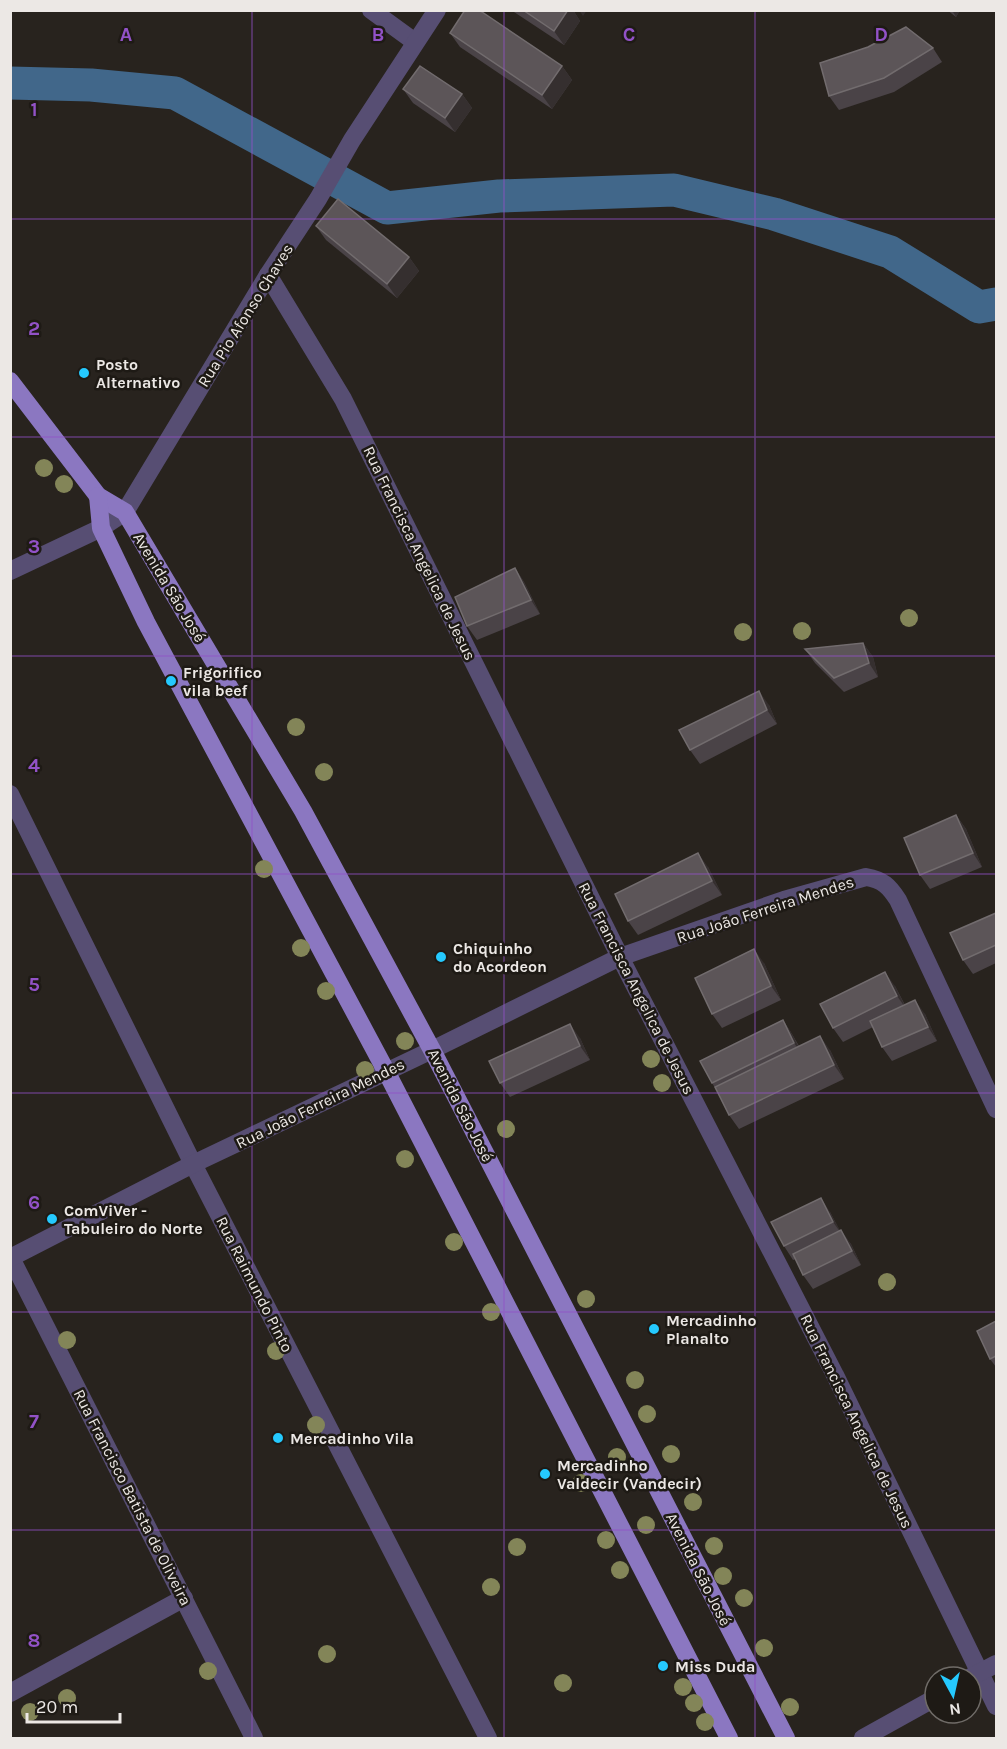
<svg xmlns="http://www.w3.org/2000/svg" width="1007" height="1749" font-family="Karla,sans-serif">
<rect width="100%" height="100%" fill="#28231e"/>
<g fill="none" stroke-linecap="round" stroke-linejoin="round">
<path stroke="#41678a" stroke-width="33" d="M10,83L91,85L175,93L387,208L499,196L674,190L774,214L890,252L979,307L996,304"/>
<g stroke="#574e73" stroke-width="18">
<path d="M371,10L415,42"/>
<path d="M268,275L343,399L620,957L835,1375L996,1706"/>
<path d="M10,571L101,528L125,512L268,275L318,199L352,140L437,10"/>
<path d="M10,794L193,1164L488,1738"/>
<path d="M10,1256L254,1738"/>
<path d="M10,1258L193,1164L432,1050L620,957L784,900L866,877C883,880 889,886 898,900L996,1109"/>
<path d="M971,1677L996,1664"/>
<path d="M10,1693L184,1598"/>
<path d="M863,1738L935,1698"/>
</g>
<g stroke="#8b77c1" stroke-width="18">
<path d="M10,381L98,496L125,512L303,811L432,1050L786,1738"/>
<path d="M98,496L101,528L146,622L386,1071L729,1738"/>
</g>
</g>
<g fill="#838558">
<circle cx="44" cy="468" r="9"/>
<circle cx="64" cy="484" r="9"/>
<circle cx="909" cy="618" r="9"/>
<circle cx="802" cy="631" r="9"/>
<circle cx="743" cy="632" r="9"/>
<circle cx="296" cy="727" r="9"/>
<circle cx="324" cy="772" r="9"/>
<circle cx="264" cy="869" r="9"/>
<circle cx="301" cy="948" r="9"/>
<circle cx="326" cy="991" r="9"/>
<circle cx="405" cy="1041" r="9"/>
<circle cx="651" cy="1059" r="9"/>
<circle cx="365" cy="1070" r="9"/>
<circle cx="662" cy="1083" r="9"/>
<circle cx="506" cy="1129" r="9"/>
<circle cx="405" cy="1159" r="9"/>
<circle cx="454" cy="1242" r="9"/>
<circle cx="887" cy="1282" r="9"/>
<circle cx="586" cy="1299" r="9"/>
<circle cx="491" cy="1312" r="9"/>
<circle cx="67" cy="1340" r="9"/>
<circle cx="276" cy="1351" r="9"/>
<circle cx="635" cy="1380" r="9"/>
<circle cx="647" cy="1414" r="9"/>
<circle cx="316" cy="1425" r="9"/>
<circle cx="671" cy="1454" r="9"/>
<circle cx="617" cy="1457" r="9"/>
<circle cx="581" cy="1483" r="9"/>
<circle cx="693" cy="1502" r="9"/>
<circle cx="646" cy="1525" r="9"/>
<circle cx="606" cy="1540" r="9"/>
<circle cx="714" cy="1546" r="9"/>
<circle cx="517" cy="1547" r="9"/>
<circle cx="620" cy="1570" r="9"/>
<circle cx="723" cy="1576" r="9"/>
<circle cx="491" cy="1587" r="9"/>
<circle cx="744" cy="1598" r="9"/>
<circle cx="764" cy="1648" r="9"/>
<circle cx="327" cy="1654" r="9"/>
<circle cx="208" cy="1671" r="9"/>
<circle cx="563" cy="1683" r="9"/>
<circle cx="683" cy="1687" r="9"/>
<circle cx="67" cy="1698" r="9"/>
<circle cx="694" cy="1703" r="9"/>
<circle cx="790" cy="1707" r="9"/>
<circle cx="30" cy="1712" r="9"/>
<circle cx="705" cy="1722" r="9"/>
</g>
<g fill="#4a4347">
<path d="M511,10H573L580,21L564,45Z"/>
<path d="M947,10H960L956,17Z"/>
<path d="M450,33L562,66L572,80L552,109L460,47Z"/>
<path d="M933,48L942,62L894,92L839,110L829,96Z"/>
<path d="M403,89L462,94L472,108L455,132L413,103Z"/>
<path d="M316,226L409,257L419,271L397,298L326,240Z"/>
<path d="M515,568L524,582L540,614L477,640L467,626Z"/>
<path d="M863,643L873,657L878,677L844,692L815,663L805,649Z"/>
<path d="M769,705L777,724L700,764L690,750Z"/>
<path d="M956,815L966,829L982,867L930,889L920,875Z"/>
<path d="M708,867L722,895L638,935L628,921Z"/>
<path d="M996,913V963L973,974L963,960Z"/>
<path d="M764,963L781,1000L722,1028L712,1014Z"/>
<path d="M895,986L905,1005L925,1014L937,1041L892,1061L882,1047L873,1027L843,1042L833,1028Z"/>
<path d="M783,1020L792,1034L799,1046L830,1050L844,1079L739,1129L729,1115L717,1091L712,1083Z"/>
<path d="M580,1038L590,1060L510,1097L500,1083Z"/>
<path d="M830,1212L840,1231L851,1244L861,1265L813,1289L803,1275L796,1259L793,1260L784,1246Z"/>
<path d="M996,1321V1367L990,1359Z"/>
</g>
<g fill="#352f2f">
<path d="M568,10H573L580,21L564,45L554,31Z"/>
<path d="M579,10H587L583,16Z"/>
<path d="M952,10H960L956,17Z"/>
<path d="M562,66L572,80L552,109L542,95Z"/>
<path d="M462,94L472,108L455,132L445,118Z"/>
<path d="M409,257L419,271L397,298L387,284Z"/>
<path d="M515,568L524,582L540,614L531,600Z"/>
<path d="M863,643L873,657L878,677L869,663Z"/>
<path d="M759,691L769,705L777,724L767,710Z"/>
<path d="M956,815L966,829L982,867L973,853Z"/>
<path d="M698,853L708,867L722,895L712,881Z"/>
<path d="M754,949L764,963L781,1000L771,986Z"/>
<path d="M885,972L895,986L907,1010L897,996Z"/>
<path d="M915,1000L925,1014L937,1041L928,1027Z"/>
<path d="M783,1020L792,1034L804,1057L794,1043Z"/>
<path d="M570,1024L580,1038L590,1060L580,1046Z"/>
<path d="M820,1036L830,1050L844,1079L834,1065Z"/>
<path d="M821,1198L830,1212L843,1236L833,1222Z"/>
<path d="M841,1230L851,1244L861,1265L852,1251Z"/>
</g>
<g fill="#5c5558" stroke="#726c6e" stroke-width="1.5">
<path d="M465,10H479L562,66L542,95L450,33Z"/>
<path d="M523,10H568L554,31Z"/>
<path d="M906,27L933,48L884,78L829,96L820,63L868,47Z"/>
<path d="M420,66L462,94L445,118L403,89Z"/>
<path d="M338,199L409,257L387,284L316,226Z"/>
<path d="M515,568L531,600L467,626L455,597Z"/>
<path d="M863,643L869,663L834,678L805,649Z"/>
<path d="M759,691L767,710L690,750L679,730Z"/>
<path d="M956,815L973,853L920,875L904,838Z"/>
<path d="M698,853L712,881L628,921L615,894Z"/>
<path d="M996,913V945L963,960L950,933Z"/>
<path d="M754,949L771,986L712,1014L695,978Z"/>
<path d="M885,972L897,996L833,1028L820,1004Z"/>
<path d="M915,1000L928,1027L882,1047L870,1021Z"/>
<path d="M783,1020L794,1043L712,1083L700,1061Z"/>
<path d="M570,1024L580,1046L500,1083L489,1061Z"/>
<path d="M820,1036L834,1065L729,1115L715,1087Z"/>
<path d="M821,1198L833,1222L784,1246L771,1222Z"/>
<path d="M841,1230L852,1251L803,1275L793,1254Z"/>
<path d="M996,1321V1356L990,1359L977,1331Z"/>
</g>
<path fill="none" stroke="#9252c7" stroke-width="1.5" stroke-opacity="0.55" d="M252,10V1738M504,10V1738M755,10V1738M10,219H996M10,437H996M10,656H996M10,874H996M10,1093H996M10,1312H996M10,1530H996"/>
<g fill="#25c9fe" stroke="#1e1a15" stroke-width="2">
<circle cx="84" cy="373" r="6"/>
<circle cx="171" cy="681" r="6"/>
<circle cx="441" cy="957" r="6"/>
<circle cx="52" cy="1219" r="6"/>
<circle cx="654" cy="1329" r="6"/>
<circle cx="278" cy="1438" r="6"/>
<circle cx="545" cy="1474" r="6"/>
<circle cx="663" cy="1666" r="6"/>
</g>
<g text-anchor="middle" stroke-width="5" stroke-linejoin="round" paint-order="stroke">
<g font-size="16" fill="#ece8e5" stroke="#1e1a15">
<text transform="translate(245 315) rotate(-58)" y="6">Rua Pio Afonso Chaves</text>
<text transform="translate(420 553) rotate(64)" y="6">Rua Francisca Angelica de Jesus</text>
<text transform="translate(170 587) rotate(59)" y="6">Avenida São José</text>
<text transform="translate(765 909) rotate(-18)" y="6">Rua João Ferreira Mendes</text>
<text transform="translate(637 988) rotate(63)" y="6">Rua Francisca Angelica de Jesus</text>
<text transform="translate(320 1103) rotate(-26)" y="6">Rua João Ferreira Mendes</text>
<text transform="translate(461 1105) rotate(63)" y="6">Avenida São José</text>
<text transform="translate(255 1284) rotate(63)" y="6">Rua Raimundo Pinto</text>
<text transform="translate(857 1421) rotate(64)" y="6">Rua Francisca Angelica de Jesus</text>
<text transform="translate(133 1497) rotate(63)" y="6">Rua Francisco Batista de Oliveira</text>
<text transform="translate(699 1569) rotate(63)" y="6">Avenida São José</text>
</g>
<g font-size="16" font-weight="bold" fill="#ece8e5" stroke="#1e1a15" text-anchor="start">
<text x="96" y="370">Posto<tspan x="96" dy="18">Alternativo</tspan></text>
<text x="183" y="678">Frigorifico<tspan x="183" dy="18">vila beef</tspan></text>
<text x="453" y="954">Chiquinho<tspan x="453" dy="18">do Acordeon</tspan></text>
<text x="64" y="1216">ComViVer -<tspan x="64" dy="18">Tabuleiro do Norte</tspan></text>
<text x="666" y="1326">Mercadinho<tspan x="666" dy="18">Planalto</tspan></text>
<text x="290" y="1444">Mercadinho Vila</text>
<text x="557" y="1471">Mercadinho<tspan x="557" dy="18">Valdecir (Vandecir)</tspan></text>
<text x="675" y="1672">Miss Duda</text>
</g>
</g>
<g font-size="20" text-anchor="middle" font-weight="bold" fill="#9252c7" stroke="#1e1a15" stroke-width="5" stroke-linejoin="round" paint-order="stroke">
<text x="126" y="41">A</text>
<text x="378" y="41">B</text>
<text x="629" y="41">C</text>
<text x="881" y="41">D</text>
<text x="34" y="116">1</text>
<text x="34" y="335">2</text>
<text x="34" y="553">3</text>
<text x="34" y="772">4</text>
<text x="34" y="991">5</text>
<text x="34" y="1209">6</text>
<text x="34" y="1428">7</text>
<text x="34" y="1647">8</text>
</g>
<rect width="1007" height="1749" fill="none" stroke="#ece8e5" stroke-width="24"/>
<g transform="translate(953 1695) rotate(172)"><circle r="28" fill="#1e1a15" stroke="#706c68" stroke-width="1.5"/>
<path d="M0-4.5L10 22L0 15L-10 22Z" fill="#25c9fe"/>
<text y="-9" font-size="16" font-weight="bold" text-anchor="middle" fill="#ece8e5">N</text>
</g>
<path d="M27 1713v9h93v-9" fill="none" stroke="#ece8e5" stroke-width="3"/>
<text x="36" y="1713" font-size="18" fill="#ece8e5" stroke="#1e1a15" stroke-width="4.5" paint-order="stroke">20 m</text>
</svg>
